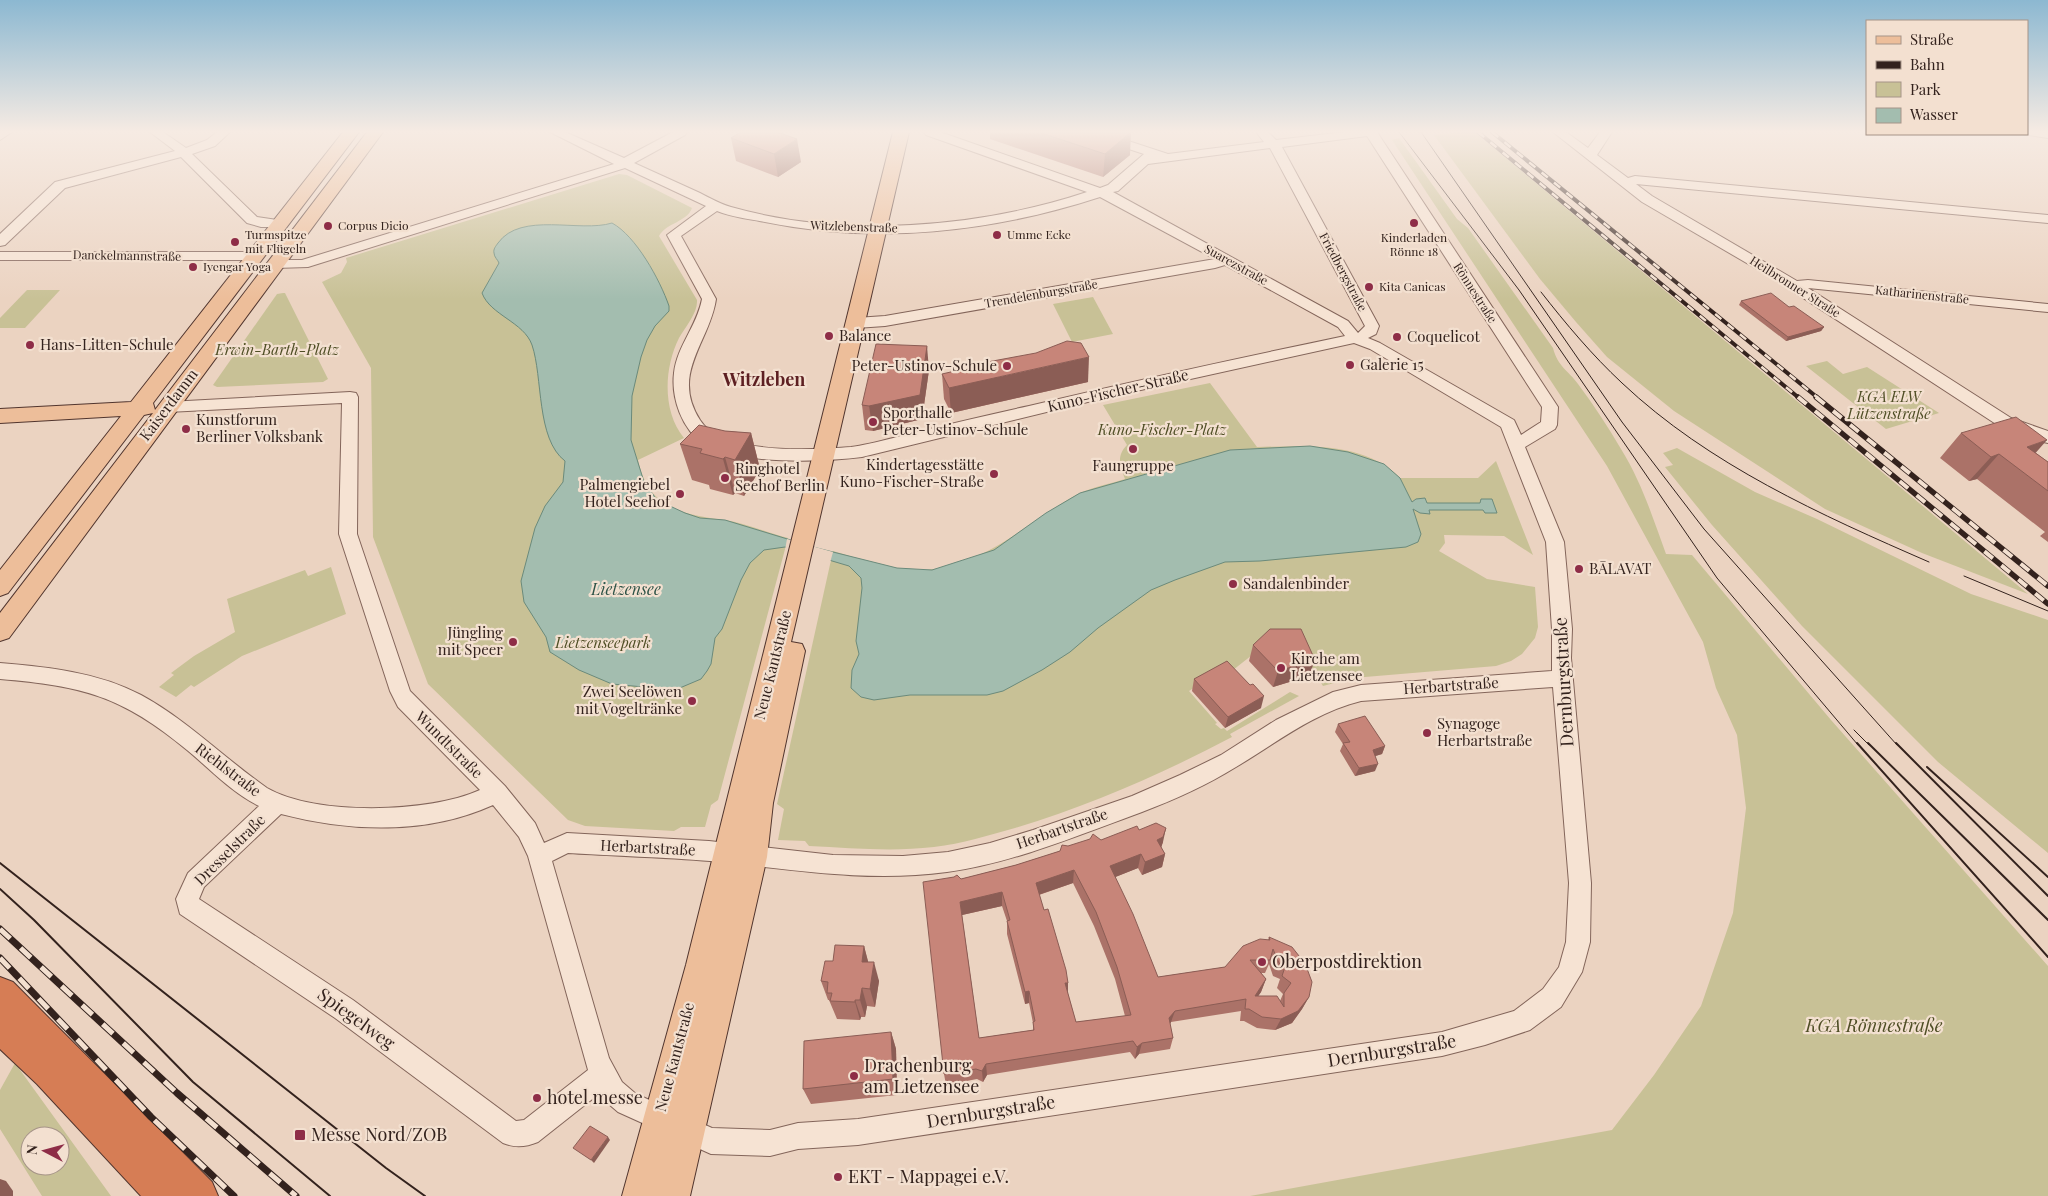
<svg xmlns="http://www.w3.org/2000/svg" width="2048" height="1196" font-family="'Playfair Display',serif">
<rect width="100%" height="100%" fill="#ebd3c1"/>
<g fill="#c8c196" fill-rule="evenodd">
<path d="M1464,132H1475L2028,594L1922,553L1825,509L1674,411L1607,357L1576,322L1540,279L1434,135Z"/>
<path d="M1399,138L1457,219L1468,228L1553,348C1558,367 1568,370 1578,384C1594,405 1608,427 1621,449C1641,481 1653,518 1666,554L1692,555L1831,720L2048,966V1196H1250L1612,1130L1654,1075L1701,1006L1733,913L1746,808L1737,735L1716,688L1703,642L1607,466L1392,140Z"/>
<path d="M619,174L627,175L692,208C687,222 666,223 659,236L697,300C698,313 685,327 679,338C664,368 662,411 684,438L638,460C648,508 681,514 724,520C746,523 767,533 788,538L718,800L711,805L705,827H681L674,831L585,826L568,820L428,684L373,537L371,368L322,282L341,273L347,262L346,258Z"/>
<path d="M27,290H60L25,328H0V318Z"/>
<path d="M283,293H285L328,379L323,382L217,387L213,385L277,294Z"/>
<path d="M1093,297L1113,334L1072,342L1053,304Z"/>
<path d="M1827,361L1843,374L1867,367L1939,413L1886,429L1806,366Z"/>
<path d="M1210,383L1257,447C1304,446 1365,441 1400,478H1478L1496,461L1533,555L1504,536L1444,535L1445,543L1439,551L1487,579L1535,587L1538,627L1535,638L1522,654L1511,661L1496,666L1353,678L1323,686L1296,644H1266L1228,674L1220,671L1189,691L1217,723L1215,724L1221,729L1224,728L1227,731L1290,692L1299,696L1230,734L1232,737C1162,774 1091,805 1015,828C989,835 962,844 934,847C892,852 851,848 809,846L805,841L778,840L784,809L777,804L833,551C864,560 901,574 934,569C991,561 1029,521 1078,494C1092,487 1110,484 1125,479C1120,466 1116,456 1127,445L1103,405Z"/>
<path d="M1677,448L1755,492L1817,519L1971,594L2048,620V853L1938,762L1802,626L1712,525L1665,467L1673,465L1663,453Z"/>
<path d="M331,567L346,614L242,656L194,687L191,685L176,697L159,687L174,675L171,673L194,656L235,632L227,599L305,570L308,576Z"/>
<path d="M15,1063L111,1196H42L0,1129V1090ZM30,1136H60V1166H30Z"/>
</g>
<path fill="#a3bdaf" stroke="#6b8a7b" d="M612,223C636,236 660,280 669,306V311L655,326L647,340L641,357L632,396L631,440L644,482L657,500L685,513L700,518L725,520L817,548L897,568L932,570L994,550L1046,513L1080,493L1230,450L1310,446L1348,452L1384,464L1400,478L1412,502L1416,499L1425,498L1427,503H1480L1481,499H1492L1497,513H1485L1483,510H1429L1430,514L1420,513L1413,509L1421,534L1418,542L1406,547L1260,561L1225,562L1175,580L1151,590L1098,628L1070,652L1042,670L1003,691L987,695H910L874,700L861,697L851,688L852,670L859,654L856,641L862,588L861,578L849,566L785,547L764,550L750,563L741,580L722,629L715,638L711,664L707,671L701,679L675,690L612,684L579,670L550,652L546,637L524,602L521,581L535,528L545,506L563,482L565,461C536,439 543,377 532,345C524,322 490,315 482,293L499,263C498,260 494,257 494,253C493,249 496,246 498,243C521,211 580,233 612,223Z"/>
<path fill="#ebd3c1" d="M787,539L833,552L830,563L785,550Z"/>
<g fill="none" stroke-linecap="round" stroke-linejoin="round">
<defs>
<g id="minor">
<path d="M0,132H12L0,140Z"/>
<path d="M150,132H163L186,148L207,140L217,132H230L215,146L192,154L257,217L284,221L286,224L284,227H261L247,223L181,157L65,188L5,245L0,246V234L55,182L175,151Z"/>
<path d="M550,132H565L624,158L673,132H687L685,135L634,163C656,173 678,183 700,193C710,198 720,204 731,207C843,239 978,228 1087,192L926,135L924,132H940L1100,188L1108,185L1144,154L1086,135L1084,132H1101L1168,154L1264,142L1256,132H1268L1276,140L1345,132H1377L1558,407L1557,425L1555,429L1525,447L1564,542L1572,629L1571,658L1591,883L1590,942L1582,972L1561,1007L1530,1030L1485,1045L1442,1056L858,1145L798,1149L770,1156L711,1154L618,1112L604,1100L600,1093L538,1142C526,1147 515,1148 503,1143L335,1018L180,914L176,899L188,873L259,806C232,793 210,769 187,750C122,696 83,686 0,679V663C47,667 98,672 141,695C187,720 224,758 267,788C315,816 430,813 480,790L398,707L390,691L339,534L342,403L168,412L162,411L160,407L162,403L168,402L350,392L356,393L358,397L357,534L410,691L505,786L535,823L544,843L567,833L709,841L833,855L903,856L948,852L990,843L1033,830L1132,796L1180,775L1221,755L1276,720L1333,692L1361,685L1552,671V629L1546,542L1501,427L1370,349L1354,343L1100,399L862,457C823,462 738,465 704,444C682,430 671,398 674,373C677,346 697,326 702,299L667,235L706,206L625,168L308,267L275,268L268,264L275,260H302L614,164ZM1367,136L1542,407L1541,422L1521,435L1514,420L1380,343L1368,338L1376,334L1379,326L1282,147ZM1270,148L1365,326L1358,333L1348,321L1113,192L1118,191L1148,164ZM1100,197L1215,259L885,316L856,318L849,323L856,328L885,326L1215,268L1225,265L1338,327L1345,336C1240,358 1134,381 1029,406C992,414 954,423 917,432C895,437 873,444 851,447C813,450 722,455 700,420C670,373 710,342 716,299L681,236L717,211C731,217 750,219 765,222C876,245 993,232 1100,197ZM1553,687L1569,883L1566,942L1559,967L1543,989L1514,1011L1442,1032L858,1119L798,1123L770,1130L712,1128L636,1094L622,1082L609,1058L552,861L568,853C616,856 663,857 710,861C789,869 867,883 947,872C1010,864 1082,834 1142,812C1174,800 1207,785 1236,767C1276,743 1315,712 1361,701ZM493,805L519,837L528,856L588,1070L524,1120L516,1121L353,1000L199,899L204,887L281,814C350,832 427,835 493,805Z"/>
<path d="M1553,132H1566L1588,148L1600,132H1612L1597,155L1628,178L1635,176L2048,215V223L1636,184L1652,196L1797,281L1808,280L2048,304V312L1808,288L2011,418L2048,431V443L2030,439L1999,426L1774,279L1642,202Z"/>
<path d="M2027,132H2048V138L2022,134H2027Z"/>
<path d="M0,252H255L262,256L255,260H0Z"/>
</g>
<g id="major">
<path d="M343,132H359L153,403L155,410L367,132H383L9,638L0,641V613L153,413L144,415L8,593L0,596V570L121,416L0,423V409L131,402Z"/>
<path d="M893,132H909L791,642L802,644L805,651L773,803L767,857L690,1196H622L686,965Z"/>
</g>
<path id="highway" d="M0,977L13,982L212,1182L218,1196H141L37,1084L0,1049Z"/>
</defs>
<use href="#minor" stroke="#83655a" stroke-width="2"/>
<use href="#major" stroke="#51352e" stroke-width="2"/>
<use href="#highway" stroke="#51352e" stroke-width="2"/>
<use href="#minor" fill="#f6e3d3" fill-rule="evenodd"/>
<use href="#major" fill="#edbe9a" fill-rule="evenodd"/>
<use href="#highway" fill="#d67d55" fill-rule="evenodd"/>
<g stroke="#33221d" stroke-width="1">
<path d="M1399,132L1519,290L1717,578L1858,745"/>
<path d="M1421,132L1622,422L1704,529L1897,745"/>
<path d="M1541,292C1566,324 1592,355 1622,383C1709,465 1821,515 1929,562"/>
<path d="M1964,576L2048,611"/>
<path d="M1854,730L1869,745"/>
</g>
<g stroke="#33221d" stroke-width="2">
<path d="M1857,743L2048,957"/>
<path d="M1868,743L2048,920"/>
<path d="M1896,743L2048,896"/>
<path d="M1927,767L2048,877"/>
<path d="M0,863L386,1168L425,1196"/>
<path d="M0,889L34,920L193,1082L330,1196"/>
</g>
<defs>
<g id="rail-far2">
<path d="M1478,132L1799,398"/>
<path d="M1492,132L1818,398"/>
</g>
<g id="rail-far1">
<path d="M1798,397L2048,604"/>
<path d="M1816,397L2048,586"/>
</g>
<g id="rail">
<path d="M0,929L177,1093L296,1196"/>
<path d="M0,958L151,1117L234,1196"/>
</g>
</defs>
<use href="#rail-far2" stroke="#33221d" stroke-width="4"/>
<use href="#rail-far1" stroke="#33221d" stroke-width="5.5"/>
<use href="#rail" stroke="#33221d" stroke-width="7"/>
<use href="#rail-far2" stroke="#f3e0d0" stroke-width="2.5" stroke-dasharray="8" stroke-linecap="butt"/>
<use href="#rail-far1" stroke="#f3e0d0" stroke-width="4" stroke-dasharray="11" stroke-linecap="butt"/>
<use href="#rail" stroke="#f3e0d0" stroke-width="5" stroke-dasharray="14" stroke-linecap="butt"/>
</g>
<g fill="#ab7268" fill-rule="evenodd">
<path d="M990,132H1130V155L1103,177L990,139Z"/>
<path d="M731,138L801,162L778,177L736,161Z"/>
<path d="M1741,301L1789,307L1824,327L1821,331L1786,341L1739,305Z"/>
<path d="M929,370L922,419L873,431L865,430L862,405Z"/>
<path d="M942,374L1088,382L951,413L944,399Z"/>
<path d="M725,431L751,433L760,469L744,496L735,493L733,495L710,489L709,485L692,480L680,444Z"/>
<path d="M1961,433L2036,453L2048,462V542L2040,536L2045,532L1977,479L1969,481L1940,458Z"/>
<path d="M1253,645L1309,676L1273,687L1249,661Z"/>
<path d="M1194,679L1250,685L1261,708L1225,728L1192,691Z"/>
<path d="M1338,724L1385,746L1382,754L1375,756V771L1355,776L1340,751L1343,744L1335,732Z"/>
<path d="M1139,830L1163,842L1161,847L1165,854L1162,867L1142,875L1138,868L1115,877L1158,977L1225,967L1268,940L1269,937L1306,966L1309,997L1302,1009L1292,1023L1275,1030L1257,1028L1244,1021H1240L1241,1011L1171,1022L1170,1024L1173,1038L1170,1049L1139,1054L1135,1059L1130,1052L987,1075L983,1082L977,1079L946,1085L944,1074L961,879L1016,865L1060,851L1068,846L1101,840ZM1073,883L1094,926L1115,979L1125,1016L1076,1022L1068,994V983L1039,895ZM1002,906L1007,921V934L1025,1004L1029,1003L1033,1023V1030L979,1038L962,915ZM1269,964L1273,976L1280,979L1277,988L1283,994L1280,1001L1258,996L1261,992L1266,979L1261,973H1265Z"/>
<path d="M864,946L868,962L879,981L875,1007L867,1006L865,1017H861L860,1020L837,1019L829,1000H828L821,981L833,961Z"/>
<path d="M891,1032L896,1049L897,1095L811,1104L803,1089Z"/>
</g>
<g fill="#8b5d55">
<path d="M1131,132L1130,155L1103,177L1105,154Z"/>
<path d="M797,139L801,162L778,177L774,154Z"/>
<path d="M1824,327L1821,331L1786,341L1788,337Z"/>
<path d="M927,346L929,370L922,419L873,431L869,406Z"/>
<path d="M1089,357L1088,382L951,413L949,388Z"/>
<path d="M751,433L760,469L744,496L735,460Z"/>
<path d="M2047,440L2025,465L2027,447Z"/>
<path d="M1999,454L1977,479L1969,481L1991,457Z"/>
<path d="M725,457L735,493L733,495L723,459Z"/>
<path d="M1315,660L1309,676L1273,687L1278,671Z"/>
<path d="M1264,696L1261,708L1225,728L1228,717Z"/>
<path d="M1385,746L1382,754L1369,758L1373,750Z"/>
<path d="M1378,764L1375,771L1355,776L1359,768Z"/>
<path d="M1166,828L1163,842L1160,851L1157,840Z"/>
<path d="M1141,854L1138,868L1108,880L1110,866Z"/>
<path d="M1165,854L1162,867L1142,875L1145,862Z"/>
<path d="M1074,870L1073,883L1035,896L1036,883Z"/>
<path d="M1002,892V906L962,915L960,902Z"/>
<path d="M864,946L869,965L862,962Z"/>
<path d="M874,962L879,981L875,1007L870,989Z"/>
<path d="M1266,979L1261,992L1250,1008L1255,996Z"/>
<path d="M1065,983H1068V995Z"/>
<path d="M862,988L867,1006L865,1017L860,1000Z"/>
<path d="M1029,991V1003L1025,1004V992Z"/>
<path d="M1309,997L1302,1009L1292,1023L1275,1030L1281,1019Z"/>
<path d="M855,1000L861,1017L860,1020L855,1002Z"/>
<path d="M1175,1011L1171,1022L1166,1030L1169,1018Z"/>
<path d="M891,1032L896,1049L897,1095L893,1079Z"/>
<path d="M1142,1043L1139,1054L1135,1059L1137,1047Z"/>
<path d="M986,1064L987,1075L983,1082L982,1071Z"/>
<path d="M608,1137L610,1140L594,1163L591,1160Z"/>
<path d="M0,1179L6,1181L13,1191V1196H0Z"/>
</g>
<g fill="#c78579" stroke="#8b5d55" fill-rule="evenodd">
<path d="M741,132H777L797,139L774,154L731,138Z"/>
<path d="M1038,132H1131L1105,154Z"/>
<path d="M1771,293L1789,307L1794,306L1824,327L1788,337L1741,301Z"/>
<path d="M1067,341L1081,343L1089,357L949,388L942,374L955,371V368L1036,353Z"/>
<path d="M876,344L927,346L920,395L869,406L862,405Z"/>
<path d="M2016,417L2047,440L2027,447L2048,462V491L1999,454L1991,457L1961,433Z"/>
<path d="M699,425L725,431L751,433L735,460L725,457L723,459L700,453L702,449L680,444Z"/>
<path d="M1270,629H1301L1315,660L1278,671L1253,645Z"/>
<path d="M1227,661L1250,685L1253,684L1264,696L1228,717L1194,679Z"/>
<path d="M1365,716L1385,746L1373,750L1378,764L1359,768L1343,743L1350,742L1338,724Z"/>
<path d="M1156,823L1166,828L1163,837L1157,840L1165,854L1145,862L1141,854L1110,866L1133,914L1158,977L1225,967L1243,946L1260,939L1270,940L1269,937L1292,947L1303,961L1308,963L1306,966L1312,982L1309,997L1298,1011L1281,1019L1262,1017L1249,1009H1245L1246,999L1175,1011L1169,1018L1173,1038L1142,1043L1137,1047L1133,1041L986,1064L982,1071L976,1069L944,1074L923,882L954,877L957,875L961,879L1016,865L1060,851L1062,845L1068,846L1090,839L1093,834L1101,840L1137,826L1139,830ZM1074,870L1096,912L1117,967L1131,1015L1076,1022L1065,983H1068L1066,970L1048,909L1044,910L1036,883ZM1002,892L1010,920L1007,921L1025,992L1029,991L1035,1021L1033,1022L1034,1030L979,1038L960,902ZM1273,949L1279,963L1285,967L1282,976L1291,983L1284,993V1007L1277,996H1255L1266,979L1250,960H1270Z"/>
<path d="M835,945L864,946L862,962H874L870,989L862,988L860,1000H855V1002L830,1001L832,993H827L828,982L821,981L825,961H833Z"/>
<path d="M891,1032L893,1079L803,1089L804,1041Z"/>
<path d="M590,1126L608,1137L591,1160L573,1148Z"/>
</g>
<linearGradient id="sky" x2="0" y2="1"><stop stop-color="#8cb8d1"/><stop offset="0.44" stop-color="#f6ebe3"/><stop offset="1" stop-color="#f6ebe3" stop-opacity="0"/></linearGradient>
<rect width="2048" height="299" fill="url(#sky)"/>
<g fill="#8e2d47" stroke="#f3e0d0" stroke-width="2">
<circle cx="1414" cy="223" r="5"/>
<circle cx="328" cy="226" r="5"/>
<circle cx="997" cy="235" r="5"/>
<circle cx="235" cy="242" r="5"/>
<circle cx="193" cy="267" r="5"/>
<circle cx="1369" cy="287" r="5"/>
<circle cx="829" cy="336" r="5"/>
<circle cx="1397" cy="337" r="5"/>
<circle cx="30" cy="345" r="5"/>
<circle cx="1350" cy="365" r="5"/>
<circle cx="1007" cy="366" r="5"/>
<circle cx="873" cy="422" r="5"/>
<circle cx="186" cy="429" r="5"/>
<circle cx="1133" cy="449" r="5"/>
<circle cx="994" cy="474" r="5"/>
<circle cx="725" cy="478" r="5"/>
<circle cx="680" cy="494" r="5"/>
<circle cx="1579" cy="569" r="5"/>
<circle cx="1233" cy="584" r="5"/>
<circle cx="513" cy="642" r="5"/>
<circle cx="1281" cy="668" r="5"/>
<circle cx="692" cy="701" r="5"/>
<circle cx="1427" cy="733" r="5"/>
<circle cx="1262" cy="962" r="5"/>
<circle cx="854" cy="1076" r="5"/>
<circle cx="537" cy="1098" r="5"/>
<rect x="294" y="1129" width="12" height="12" rx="2.5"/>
<circle cx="838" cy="1177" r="5"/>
</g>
<g text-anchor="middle" stroke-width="4.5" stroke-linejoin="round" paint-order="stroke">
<g font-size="12" fill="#33221d" stroke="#f3e0d0" text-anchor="start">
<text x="338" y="230">Corpus Dicio</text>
<text x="245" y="239">Turmspitze<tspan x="245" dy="14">mit Flügeln</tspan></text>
<text x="1007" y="239">Umme Ecke</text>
<text x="1414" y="242" text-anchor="middle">Kinderladen<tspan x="1414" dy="14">Rönne 18</tspan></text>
<text x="203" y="271">Iyengar Yoga</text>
<text x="1379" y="291">Kita Canicas</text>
</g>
<g font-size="12" fill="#33221d" stroke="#f3e0d0">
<text transform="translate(854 227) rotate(2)" y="4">Witzlebenstraße</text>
<text transform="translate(127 256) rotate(1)" y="4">Danckelmannstraße</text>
<text transform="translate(1236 265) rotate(29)" y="4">Suarezstraße</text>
<text transform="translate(1343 272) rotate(62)" y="4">Friedbergstraße</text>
<text transform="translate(1795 287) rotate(32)" y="4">Heilbronner Straße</text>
<text transform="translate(1475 293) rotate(57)" y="4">Rönnestraße</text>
<text transform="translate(1041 294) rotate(-10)" y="4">Trendelenburgstraße</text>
<text transform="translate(1922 295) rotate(6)" y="4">Katharinenstraße</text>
</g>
<g font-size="15" fill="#33221d" stroke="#f3e0d0" text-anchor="start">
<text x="839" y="341">Balance</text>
<text x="1407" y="342">Coquelicot</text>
<text x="40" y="350">Hans-Litten-Schule</text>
<text x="1360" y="370">Galerie 15</text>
<text x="997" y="371" text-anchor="end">Peter-Ustinov-Schule</text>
<text x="883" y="418">Sporthalle<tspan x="883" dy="17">Peter-Ustinov-Schule</tspan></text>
<text x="196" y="425">Kunstforum<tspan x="196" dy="17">Berliner Volksbank</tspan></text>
<text x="984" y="470" text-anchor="end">Kindertagesstätte<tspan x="984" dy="17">Kuno-Fischer-Straße</tspan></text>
<text x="1133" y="471" text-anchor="middle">Faungruppe</text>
<text x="735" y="474">Ringhotel<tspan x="735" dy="17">Seehof Berlin</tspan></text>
<text x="670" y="490" text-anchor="end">Palmengiebel<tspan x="670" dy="17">Hotel Seehof</tspan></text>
<text x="1589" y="574">BĀLAVAT</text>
<text x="1243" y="589">Sandalenbinder</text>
<text x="503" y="638" text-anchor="end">Jüngling<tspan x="503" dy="17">mit Speer</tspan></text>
<text x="1291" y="664">Kirche am<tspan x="1291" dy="17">Lietzensee</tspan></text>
<text x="682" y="697" text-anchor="end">Zwei Seelöwen<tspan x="682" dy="17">mit Vogeltränke</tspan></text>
<text x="1437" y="729">Synagoge<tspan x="1437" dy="17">Herbartstraße</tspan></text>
</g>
<g font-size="15" font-style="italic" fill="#4f4e25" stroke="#f3e0d0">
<text x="277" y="355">Erwin-Barth-Platz</text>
<text x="1889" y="402">KGA ELW<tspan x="1889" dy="17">Lützenstraße</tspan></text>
<text x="1162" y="435">Kuno-Fischer-Platz</text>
<text x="603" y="648">Lietzenseepark</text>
</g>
<g font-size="15" fill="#33221d" stroke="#f3e0d0">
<text transform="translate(1118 391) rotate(-13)" y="5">Kuno-Fischer-Straße</text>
<text transform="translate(169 405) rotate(-53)" y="5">Kaiserdamm</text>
<text transform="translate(773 665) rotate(-76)" y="5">Neue Kantstraße</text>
<text transform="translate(1451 686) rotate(-4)" y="5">Herbartstraße</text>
<text transform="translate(449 745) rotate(45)" y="5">Wundtstraße</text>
<text transform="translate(228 770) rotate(37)" y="5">Riehlstraße</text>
<text transform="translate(1062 829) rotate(-19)" y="5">Herbartstraße</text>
<text transform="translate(648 848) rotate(3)" y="5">Herbartstraße</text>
<text transform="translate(230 850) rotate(-45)" y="5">Dresselstraße</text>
<text transform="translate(675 1057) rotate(-75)" y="5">Neue Kantstraße</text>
</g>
<g font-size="16" font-style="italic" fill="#2d5246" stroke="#f3e0d0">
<text x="626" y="595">Lietzensee</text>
</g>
<g font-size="18" font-weight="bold" fill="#5d1f22" stroke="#f3e0d0">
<text x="764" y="386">Witzleben</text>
</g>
<g font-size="18" fill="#33221d" stroke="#f3e0d0">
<text transform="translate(1564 682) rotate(-93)" y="6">Dernburgstraße</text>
<text transform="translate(356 1019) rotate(36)" y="6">Spiegelweg</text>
<text transform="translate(1392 1051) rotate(-9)" y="6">Dernburgstraße</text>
<text transform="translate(991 1112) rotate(-9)" y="6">Dernburgstraße</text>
</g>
<g font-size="18" fill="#33221d" stroke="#f3e0d0" text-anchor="start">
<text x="1272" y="968">Oberpostdirektion</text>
<text x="864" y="1072">Drachenburg<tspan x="864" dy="21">am Lietzensee</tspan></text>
<text x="547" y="1104">hotel messe</text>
<text x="311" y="1141">Messe Nord/ZOB</text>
<text x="848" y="1183">EKT - Mappagei e.V.</text>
</g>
<g font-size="18" font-style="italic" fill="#4f4e25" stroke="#f3e0d0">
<text x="1874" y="1032">KGA Rönnestraße</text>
</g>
</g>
<rect x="1866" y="20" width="162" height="115" fill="#f3e0d0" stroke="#a69488"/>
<rect x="1876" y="36" width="25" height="8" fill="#edbe9a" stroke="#a69488"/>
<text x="1910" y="45" font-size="15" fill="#33221d">Straße</text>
<rect x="1876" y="61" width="25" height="8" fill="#33221d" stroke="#a69488"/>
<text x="1910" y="70" font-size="15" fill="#33221d">Bahn</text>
<rect x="1876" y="82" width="25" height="15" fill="#c8c196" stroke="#a69488"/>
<text x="1910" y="95" font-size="15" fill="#33221d">Park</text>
<rect x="1876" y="108" width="25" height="15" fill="#a3bdaf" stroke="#a69488"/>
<text x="1910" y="120" font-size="15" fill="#33221d">Wasser</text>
<g transform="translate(45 1151) rotate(276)"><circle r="24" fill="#f3e0d0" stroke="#a69488"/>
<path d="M0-4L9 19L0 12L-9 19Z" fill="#8e2d47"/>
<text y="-8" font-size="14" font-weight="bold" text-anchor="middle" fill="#33221d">N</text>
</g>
</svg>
